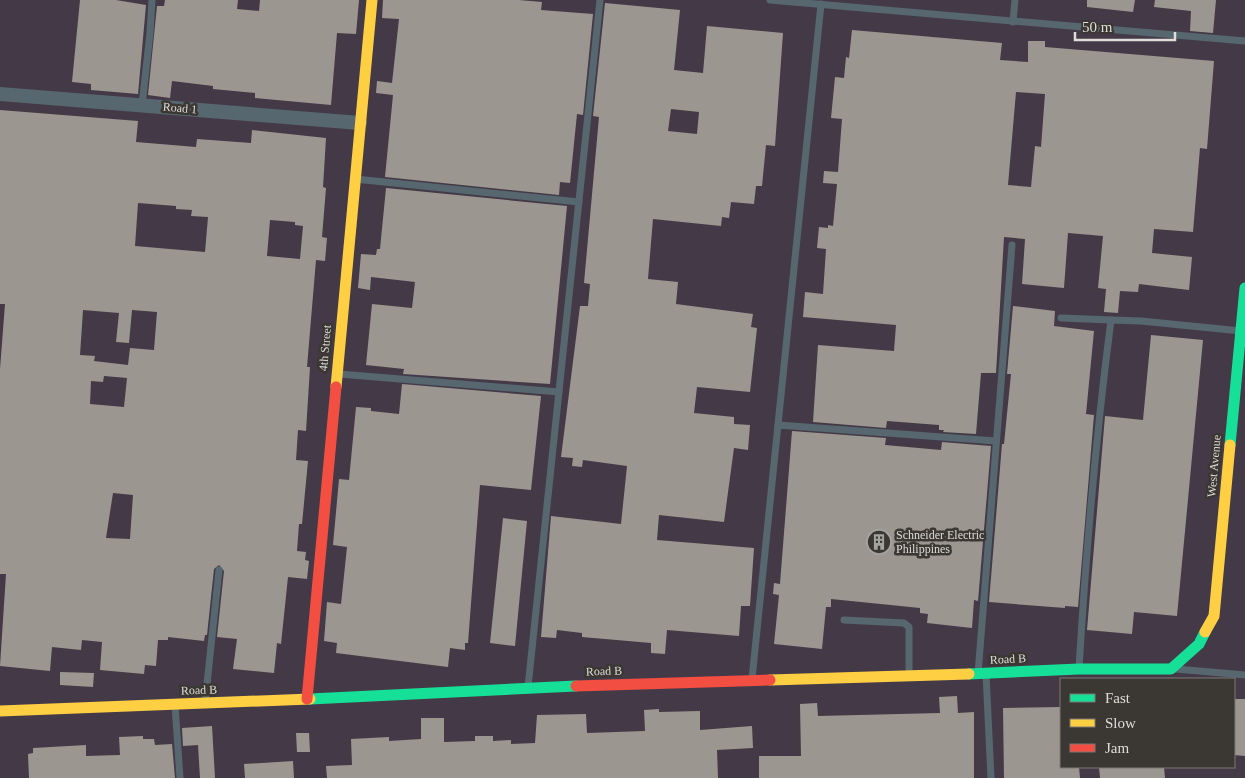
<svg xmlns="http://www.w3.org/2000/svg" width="1245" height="778" font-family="Georgia,serif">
<rect width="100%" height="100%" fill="#393735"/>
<path fill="#443a47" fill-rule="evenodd" d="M0,0H1245V778H0ZM1061,679H1234V767H1061Z"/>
<g fill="#9c9690" fill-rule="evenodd">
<path d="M80,0H116L146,5L138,94L91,90V84L72,82Z"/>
<path d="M165,0H238L237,9L259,11L260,0H359L356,34L337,33L331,105L255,98V93L213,89V86L172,81L170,98L148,95L157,6H164Z"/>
<path d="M383,0H519L542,2L541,10L593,14L583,115L577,114L570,183L560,182L559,195L385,177L393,95L376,93L377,81L392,83L399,19L382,18Z"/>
<path d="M1087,0H1135L1133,12L1087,7Z"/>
<path d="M1155,0H1216L1213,33L1190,31L1191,11L1154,7Z"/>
<path d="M605,3L680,10L674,70L703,73L707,26L783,33L775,146L766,145L762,186H756L754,204L731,202L729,218L722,217L721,226L653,219L648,279L678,282L676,304L753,314L751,327L757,328L750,392L697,387L694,413L734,417V424L750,425L748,450L734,448L724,522L659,515L657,540L754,548L750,606H741L739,636L667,630L665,654L651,653V643L582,637V633L557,630L556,638L541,637L551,516L621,524L627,466L583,460L582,467L572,466L573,458L561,457L580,306H588L590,284L584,283L599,117L593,116ZM671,109L699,112L697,134L668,131Z"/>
<path d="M852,30L1002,43L1000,60L1028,62V41H1045V47L1214,61L1207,149L1200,148L1193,232L1154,229L1152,253L1192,257L1189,290L1139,284L1138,292L1120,291L1118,313L1104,312L1106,289L1098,288L1103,236L1068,233L1064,288L1022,284L1025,239L1004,237L996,373H981L976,434L943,432L944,430H939V425L887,421L886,428L813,422L818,345L894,351L896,325L803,317L805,292L823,294L826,249L817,248L819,227L828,228V225L833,226L837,184L823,183L824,171L838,172L842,119L831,118L835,77L844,78L846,57L849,58ZM1016,92L1045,94L1041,147L1035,146L1031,187L1008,185Z"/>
<path d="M0,110L138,121L136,142L196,147L197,139L251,143L252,130L326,138L323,187L326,188L322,237L327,238L325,261L316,260L307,367H310L306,431L298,430L296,460L308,461L302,524H299L297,551L306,552L305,560L309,561L307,579L288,577L281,644L277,643L274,673L233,669L237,639L217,637L224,571L219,565L214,569L207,635H205L204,641L168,637V640H158L156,666L145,665L144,674L100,670L102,642L82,640L81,650L52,647L50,671L0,666L6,574H0V369L5,304H0ZM138,203L176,206V209L192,210L191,216L208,217L205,252L135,246ZM270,220L295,222V225L303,226L300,259L267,256ZM83,310L119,313L116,342L129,343L132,310L157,312L154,350L130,348L128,365L94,361L95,356L80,355ZM104,376L127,378L124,407L90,404L91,381L103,382ZM113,493L133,495L130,539L106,538Z"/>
<path d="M386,188L567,206L550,384L403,374L404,369L366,365L372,304L412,308L415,282L371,277L370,290L358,288L361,254L376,255L377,249H380Z"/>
<path d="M1013,306L1055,311L1054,326L1094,331L1086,414L1094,415L1078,607L1065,606V608L989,602L1002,444H1004L1011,374H1007Z"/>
<path d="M1151,335L1203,340L1177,616L1134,612L1132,634L1087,630L1105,416L1143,420Z"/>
<path d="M402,384L541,396L531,490L480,485L468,643H465V650L450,648L448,667L336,653L337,643L324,641L327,602L341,604L347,547L333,545L339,479L349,480L356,407L371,408V411L399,414Z"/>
<path d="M792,431L886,438L885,445L941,450L942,442L991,446L978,601L974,600L972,628L927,623L928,614L920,613V608L831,599V607H826L822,649L774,644L779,595L773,594L774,583L780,584Z"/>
<path d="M503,518L527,521L515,646L490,643Z"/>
<path d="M60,672L94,673L93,687L60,685Z"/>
<path d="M957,696L958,713L974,712V778H759V756H801L800,704L817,703L818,716L940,713L939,697Z"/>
<path d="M1234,699H1245V756L1234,755Z"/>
<path d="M1061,707V767H1079L1080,778H1004L1003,708Z"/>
<path d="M659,709V712L700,711V730L752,726L753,748L717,750L718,778H327L326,766L352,765L351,739L389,737V741L421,739V718H444V742L475,741V736H493V741L511,740V744L535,743L537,715L586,714L587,733L645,731L644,710Z"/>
<path d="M212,726L215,778H200L198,745L183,746L182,728Z"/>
<path d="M296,733H309L310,752H297Z"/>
<path d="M143,736V739H154L155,745L172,744L175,778H29L28,754L33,753V748L86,745V756L120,755L119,737Z"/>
<path d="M293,761L294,778H245L244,764Z"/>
<path d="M1099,767H1164L1165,778H1100Z"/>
</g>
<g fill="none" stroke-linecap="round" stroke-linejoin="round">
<g stroke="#576770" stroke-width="7">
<path d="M770,0L1245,41"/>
<path d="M1013,22L1015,0"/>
<path d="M142,105L150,33L152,0"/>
<path d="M355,179L579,202"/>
<path d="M1061,318L1111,320"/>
<path d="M339,374L559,392"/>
<path d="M778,425L996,441"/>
<path d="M844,620L904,623L909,627V676"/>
<path d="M1079,668C1086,552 1096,435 1111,320L1141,321L1241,331"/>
<path d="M1176,669L1245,675"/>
<path d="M978,674L1012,245"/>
<path d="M986,674L991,778"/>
<path d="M752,679L821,4"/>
<path d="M528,687L600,0"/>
<path d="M205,703L219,570"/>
<path d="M175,705L180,778"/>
</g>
<path stroke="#576770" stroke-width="14" d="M0,94L360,123"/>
<g stroke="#16e098" stroke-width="11">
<path d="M1230,445L1245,288"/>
<path d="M969,674L1079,669H1171L1199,644L1205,632"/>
<path d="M310,699L576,686"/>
</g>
<g stroke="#ffcf43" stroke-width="11">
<path d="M336,387L372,0"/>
<path d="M1205,632L1214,616L1230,445"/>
<path d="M770,680L969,674"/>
<path d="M0,711L310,699"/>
</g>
<g stroke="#f24e42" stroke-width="11">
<path d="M576,686L770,680"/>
<path d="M307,699L336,387"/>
</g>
</g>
<defs>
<symbol id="building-ring" viewBox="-11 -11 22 22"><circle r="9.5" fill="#3b3733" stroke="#a5a3a0" stroke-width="1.5"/><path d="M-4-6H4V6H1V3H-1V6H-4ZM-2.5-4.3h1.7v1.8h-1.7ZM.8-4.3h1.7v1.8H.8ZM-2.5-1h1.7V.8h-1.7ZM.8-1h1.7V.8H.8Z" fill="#a5a3a0"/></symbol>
</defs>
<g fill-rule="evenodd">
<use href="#building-ring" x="865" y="528" width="28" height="28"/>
</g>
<g text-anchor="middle" stroke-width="5" stroke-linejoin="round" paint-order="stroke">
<g font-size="12" fill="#dfddda" stroke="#3b3733">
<text transform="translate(180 108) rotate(5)" y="4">Road 1</text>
<text transform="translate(325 348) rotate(-85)" y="4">4th Street</text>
<text transform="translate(1214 466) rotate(-85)" y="4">West Avenue</text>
<text transform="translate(1008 659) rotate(-3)" y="4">Road B</text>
<text transform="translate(604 671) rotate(-2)" y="4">Road B</text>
<text transform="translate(199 690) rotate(-2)" y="4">Road B</text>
</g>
<g font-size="12" fill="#dfddda" stroke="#3b3733" text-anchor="start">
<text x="896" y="539">Schneider Electric<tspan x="896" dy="14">Philippines</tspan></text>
</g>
</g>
<rect x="1060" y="678" width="175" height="90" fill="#3b3733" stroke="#7d7976"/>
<rect x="1070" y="694" width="25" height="8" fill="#16e098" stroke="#7d7976"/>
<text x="1105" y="703" font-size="15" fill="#dfddda">Fast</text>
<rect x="1070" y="719" width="25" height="8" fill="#ffcf43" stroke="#7d7976"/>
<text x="1105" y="728" font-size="15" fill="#dfddda">Slow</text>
<rect x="1070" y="744" width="25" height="8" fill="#f24e42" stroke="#7d7976"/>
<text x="1105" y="753" font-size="15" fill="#dfddda">Jam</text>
<path d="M1075 32v8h100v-8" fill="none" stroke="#dfddda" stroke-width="2.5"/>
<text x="1082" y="32" font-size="15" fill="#dfddda" stroke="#3b3733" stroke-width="4" paint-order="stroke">50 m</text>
</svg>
